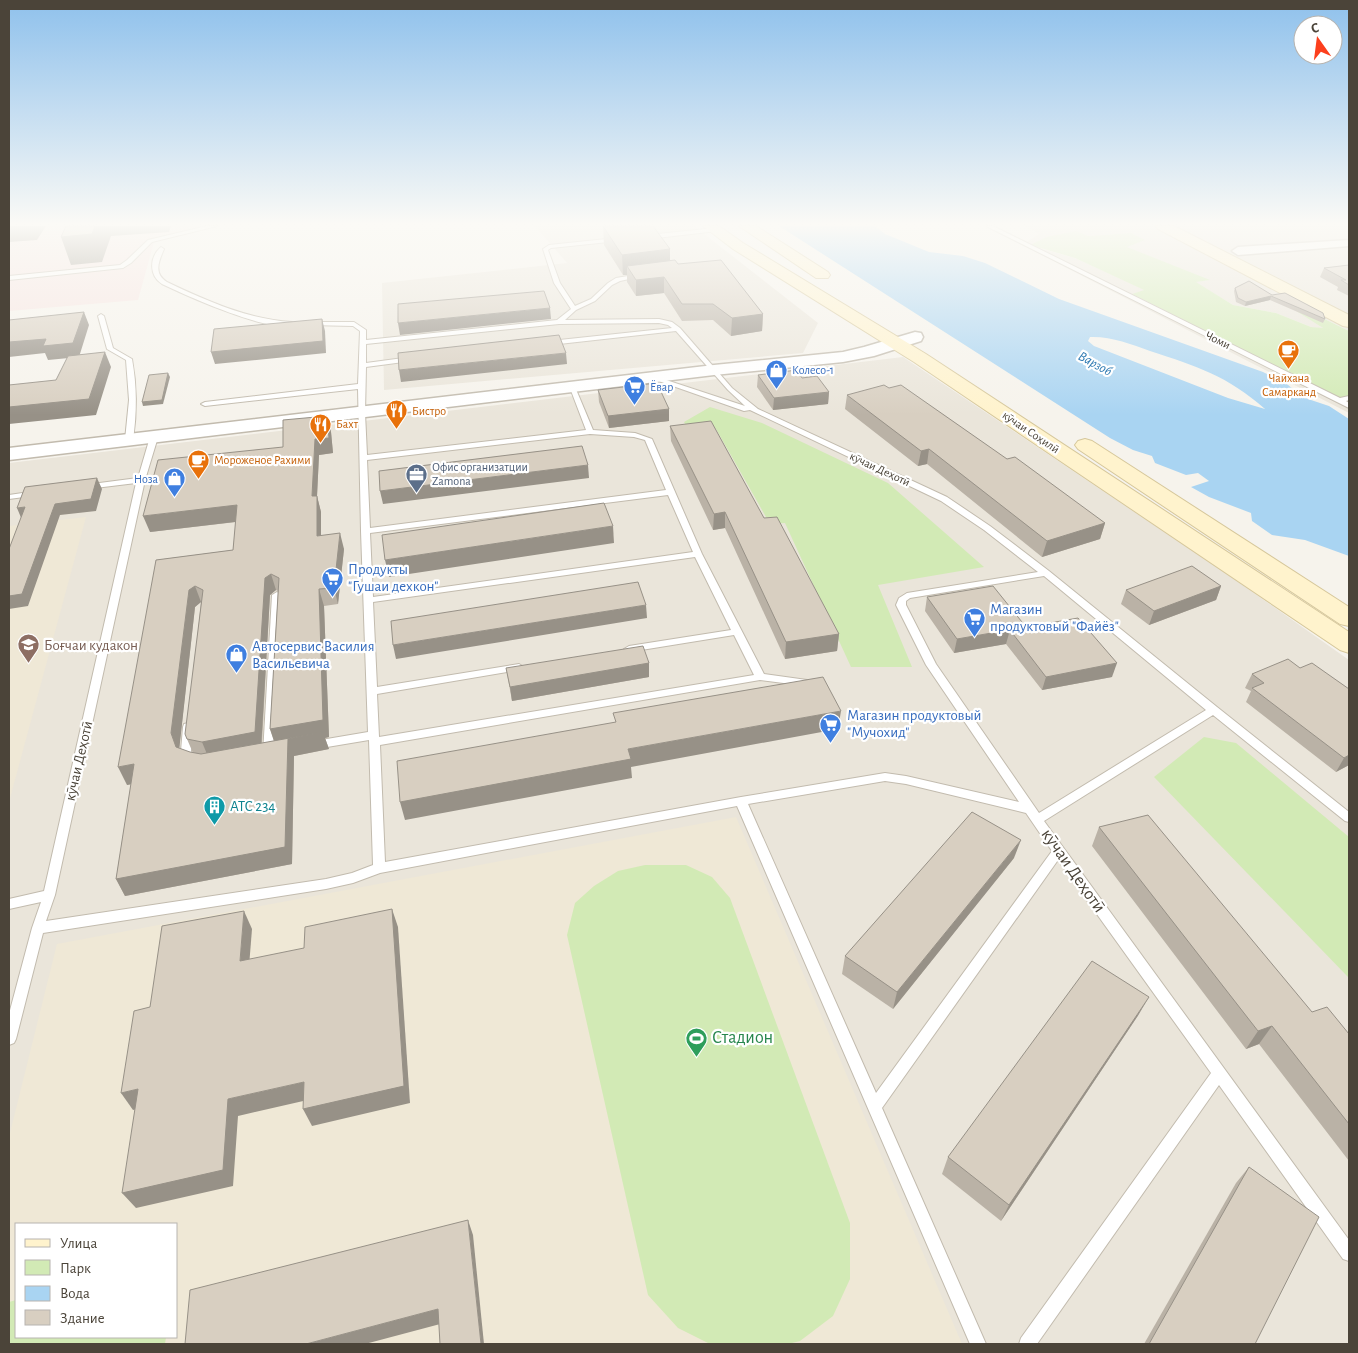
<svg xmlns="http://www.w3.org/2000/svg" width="1358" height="1353" viewBox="0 0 1358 1353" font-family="'Alegreya Sans',sans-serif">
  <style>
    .residential { fill: #eae5da; fill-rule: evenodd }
    .education { fill: #efe8d6; fill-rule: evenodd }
    .medical { fill: #f6e3e0 }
    .green { fill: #d2eab5 }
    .water { fill: #a9d4f2; fill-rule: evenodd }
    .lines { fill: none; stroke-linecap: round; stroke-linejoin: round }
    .service-casing { stroke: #c2bbae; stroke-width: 2 }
    .minor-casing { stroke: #c2bbae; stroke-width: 3 }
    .tertiary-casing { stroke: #c2bbae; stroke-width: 3 }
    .secondary-casing { stroke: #d6c79b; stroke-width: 2 }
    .service { fill: #fff; fill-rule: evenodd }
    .minor { fill: #fff; fill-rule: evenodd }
    .tertiary { fill: #fff; fill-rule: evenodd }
    .secondary { fill: #fff3cd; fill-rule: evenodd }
    .wall { fill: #bab2a6; fill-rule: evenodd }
    .shaded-wall { fill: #979187 }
    .building { fill: #d8cfc1; stroke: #979187 }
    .labels { text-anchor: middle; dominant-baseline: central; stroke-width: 4.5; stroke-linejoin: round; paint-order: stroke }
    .far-street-label { font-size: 12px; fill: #4b4439; stroke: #fff }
    .far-shop-label { font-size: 12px; fill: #366cbe; stroke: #fff; text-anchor: start }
    .far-food-label { font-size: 12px; fill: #c56008; stroke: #fff; text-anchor: start }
    .far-service-label { font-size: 12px; fill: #4e5e75; stroke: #fff; text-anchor: start }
    .far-water-label { font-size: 14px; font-style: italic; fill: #2e7ab2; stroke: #fff }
    .shop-label { font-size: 15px; fill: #366cbe; stroke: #fff; text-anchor: start }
    .education-label { font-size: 15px; fill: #785e54; stroke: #fff; text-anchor: start }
    .street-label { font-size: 15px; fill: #4b4439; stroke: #fff }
    .culture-label { font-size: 15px; fill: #0d838f; stroke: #fff; text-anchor: start }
    .near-street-label { font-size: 18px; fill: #4b4439; stroke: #fff }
    .near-leisure-label { font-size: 18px; fill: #27864d; stroke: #fff; text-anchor: start }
  </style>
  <rect width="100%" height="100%" fill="#f6f3ec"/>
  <!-- residential -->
  <g class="residential">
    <polygon points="535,226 694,226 818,323 803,353 384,390 382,283 567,263"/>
    <polygon points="1026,226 1349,226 1349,331 1298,306 1324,329 1311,327 1276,313 1233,305 1195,282 1208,280 1126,247 1131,233 1088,236 1076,232 1031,246 1075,258 1145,290 1133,294 1349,404 1349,413 1022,245 1039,234"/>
    <path d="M903,357L1227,574L1349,660V1344H9V463ZM16,1224H176V1337H16Z"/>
  </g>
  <!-- education -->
  <g class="education">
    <polygon points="86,517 9,802 9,526"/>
    <path d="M736,817L962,1344H9V1137L57,944ZM16,1224H176V1337H16Z"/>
  </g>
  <!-- medical -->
  <polygon class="medical" points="9,226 218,226 154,242 138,300 9,311"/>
  <!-- green -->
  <g class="green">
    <polygon points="1076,231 1088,236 1131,233 1145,240 1127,247 1210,280 1196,282 1233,305 1276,313 1311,327 1323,328 1290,307 1298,306 1349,331 1349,404 1132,294 1144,290 1075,258 1030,245 1047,237"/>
    <polygon points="710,407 762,423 888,483 984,567 878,585 912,667 851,667 785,523 770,524 716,429 690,433 684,422"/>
    <polygon points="1204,737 1236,743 1349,837 1349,978 1154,777"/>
    <polygon points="645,865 686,865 712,877 730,898 850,1223 850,1279 833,1316 800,1341 788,1344 710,1344 678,1328 648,1295 567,935 575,903 594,886 618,871"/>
    <polygon points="16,1300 16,1337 166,1337 165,1344 9,1344 9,1302"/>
  </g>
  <!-- water -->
  <path class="water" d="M779,226H875L885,234L929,252L963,256L985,263L1059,299L1263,372L1287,384L1302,397L1329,406L1349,419L1348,425L1349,426V556L1305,540L1272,535L1252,521L1251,513L1209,497L1191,487L1209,481L1198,473L1186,475L1155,463L1152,456L1133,450L1110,438ZM1090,337C1110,336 1131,344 1150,351C1196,366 1228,376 1265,409L1228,398L1094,346L1088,341Z"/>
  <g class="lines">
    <defs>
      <g id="service">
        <polygon points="207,226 217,226 152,242 131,263 123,268 9,280 9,276 120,265 127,260 148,240"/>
        <polygon points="986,226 993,226 1340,398 1349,396 1349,400 1346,401 1349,403 1349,408"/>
        <polygon points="715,228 717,229 717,231 648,239 645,237 648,235"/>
        <path d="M616,238L619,240L618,241L551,248L548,250L560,283L575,306L591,299L608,283L616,278L640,274L643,276L620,281L612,285L595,301L576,310L565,320L659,319L672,322L680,328L732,388L758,409L947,497L990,526L1049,571L1217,707L1349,812V822L1345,821L1213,715L1044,821L1349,1240V1261L1343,1259L1219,1085L1037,1344H1019L1021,1338L1211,1073L1058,860L882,1108L986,1344H970L737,806L380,873L353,883L326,889L43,933L16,1039L14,1043L9,1045V1014L32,928L41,902L9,909V899L44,891L136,483L87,489L83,487L84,485L138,478L150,437L154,435L158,437L145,480L55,895L46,921L326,879L352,873L373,865L369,740L315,749L311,748L310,745L311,742L315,741L368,732L361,531L358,389L205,406L201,404L205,402L358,384L360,331L353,326L309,325V323L311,322H354L366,330V340L557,320L571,309L554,283L543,249L549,245ZM659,323L668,325L672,328L550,341L547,343L550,345L676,331L728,390L745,406L657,377H653V379L744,411L750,410L941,501L984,530L1038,572L907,593L899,598L896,605L926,665L1019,802L906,776L885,773L741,797L385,862L380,745L760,680L807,686L812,683L807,680L764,674L702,554L652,439L635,433L593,430L575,387L570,388L586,430L367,455L365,413L366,367L411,361L414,359L411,357L366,363V344L559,324ZM590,434L634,437L645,440L666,490L370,528L367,460ZM668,495L693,552L373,597L370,533ZM695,557L731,630L629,646L624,649L629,652L734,635L754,675L379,737L377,694L519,670L524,667L519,664L377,687L373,602ZM1044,576L1206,710L1039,813L936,664L906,605V601L910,598ZM885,781L906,784L1026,813L1052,851L876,1093L748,804Z"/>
        <path d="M161,247L164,249C159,261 153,273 167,282C207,301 247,319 292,322L295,324C275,336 185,295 162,284C149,276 149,257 161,247Z"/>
        <path d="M101,314L104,316L113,348L132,359C137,386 137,413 133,440L129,442L125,440L129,400L126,360L107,349L98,316Z"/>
        <polygon points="36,491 39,491 39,495 9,499 9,495"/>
        <polygon points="277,592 282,595 273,754 272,757 264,757 263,754 272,595"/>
        <polygon points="188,723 192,724 193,727 191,751 195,761 194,764 190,765 184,763 181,751 183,727 184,724"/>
      </g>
      <polygon id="minor" points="1349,240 1349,246 1238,255 1232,251 1238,247"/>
      <polygon id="tertiary" points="915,332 921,333 923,337 921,341 874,356 843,362 714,375 9,460 9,448 714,365 843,352 864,347"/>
      <g id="secondary">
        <polygon points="703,226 719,226 743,243 926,354 1349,632 1349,653 1340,650 914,362 733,249"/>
        <polygon points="739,226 756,226 828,272 830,275 828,278 816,278"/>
        <polygon points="1156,226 1174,226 1349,315 1349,327 1343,326 1158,229"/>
        <polygon points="1085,439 1092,441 1349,607 1349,626 1340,624 1078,449 1075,445 1078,441"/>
      </g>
    </defs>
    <!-- service casing -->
    <use href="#service" class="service-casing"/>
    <!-- minor casing -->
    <use href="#minor" class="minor-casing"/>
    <!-- tertiary casing -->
    <use href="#tertiary" class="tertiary-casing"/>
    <!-- secondary casing -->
    <use href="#secondary" class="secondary-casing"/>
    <!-- service -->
    <use href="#service" class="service"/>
    <!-- minor -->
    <use href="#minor" class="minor"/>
    <!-- tertiary -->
    <use href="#tertiary" class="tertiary"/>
    <!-- secondary -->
    <use href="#secondary" class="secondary"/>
  </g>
  <!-- wall -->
  <g class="wall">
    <polygon points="603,226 678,264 763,314 762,331 731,336 713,320 682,321 664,293 636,296 627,282 627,275 623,275 604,245"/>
    <polygon points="1349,265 1349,296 1337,290 1338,287 1320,277 1324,268"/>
    <polygon points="1235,288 1272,295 1325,319 1323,323 1270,300 1245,306 1236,302 1234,291"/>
    <polygon points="758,375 802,378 829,392 828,404 773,410 757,387"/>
    <polygon points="598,390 669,409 669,421 609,428 599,402"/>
    <polygon points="847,395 1007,459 1105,523 1100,539 1042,557 927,464 918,466 845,409"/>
    <path d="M327,416L331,432L333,453L319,455L317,496L321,512V535L344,549L338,604L324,606L329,737L325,738L329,749L294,756L292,864L125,896L116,879L131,784L127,785L156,560L233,550L236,522L150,532L283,447ZM276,590L278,591L270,729L274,741L262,743L270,595ZM201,602L187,739L193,753L179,749L195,607Z"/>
    <polygon points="670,426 764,518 839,634 837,651 785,659 725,528 713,530 671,441"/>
    <polygon points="1221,586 1216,600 1149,625 1121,604 1126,590"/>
    <polygon points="927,597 1026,627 1112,677 1042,690 1006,644 954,653 925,611"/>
    <polygon points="649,663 649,677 512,701 506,668"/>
    <polygon points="1300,668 1349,765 1336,772 1246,702 1251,691 1245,688 1252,674"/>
    <polygon points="1099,827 1312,1012 1349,1034 1349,1161 1259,1044 1246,1049 1092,846"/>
    <polygon points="1014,858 893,1009 842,974 845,956"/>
    <polygon points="1139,1014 1001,1221 942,1174 948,1157"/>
    <polygon points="1249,1167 1255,1344 1144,1344 1236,1183"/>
  </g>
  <!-- shaded-wall -->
  <g class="shaded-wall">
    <polygon points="9,226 46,226 37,240 9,242"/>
    <polygon points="95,226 171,226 169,232 111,236 102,262 71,265 61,237"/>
    <polygon points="670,249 670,269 627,266 627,275 623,275 622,255"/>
    <polygon points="664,277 664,293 636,296 636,280"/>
    <polygon points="1271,296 1270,300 1245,306 1246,302"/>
    <polygon points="550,308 551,319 400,335 398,323"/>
    <polygon points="84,312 89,325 79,357 48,360 45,353 9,357 9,342"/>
    <polygon points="763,314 762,331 731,336 732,318"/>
    <polygon points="322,319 325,331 326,353 215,364 211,352"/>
    <polygon points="105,352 111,367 96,415 9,424 9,407"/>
    <polygon points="566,353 567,364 401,382 399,370"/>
    <polygon points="168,373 170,377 163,404 143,406 142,402"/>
    <polygon points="829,392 828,404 773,410 774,398"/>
    <polygon points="669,409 669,421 609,428 608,416"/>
    <polygon points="327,416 331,432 333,453 319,455 317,496 321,512 321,552 317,536 312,496 315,439"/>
    <polygon points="929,449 927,464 918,466 921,451"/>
    <polygon points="588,465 589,478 383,504 380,491"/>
    <polygon points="97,478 102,489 96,511 60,515 28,606 9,609 9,596 55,504"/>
    <polygon points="237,505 243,521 150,532 143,516"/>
    <polygon points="25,507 22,520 17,508"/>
    <polygon points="725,512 725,528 713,530 714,514"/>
    <polygon points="1105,523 1100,539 1042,557 1047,541"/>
    <polygon points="613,526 614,543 389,577 385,560"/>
    <polygon points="340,533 344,549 338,604 334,588"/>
    <polygon points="271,574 276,590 270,595 261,749 209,759 202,742 265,578"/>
    <polygon points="195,586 201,602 195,607 179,751 176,747 171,733 189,590"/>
    <polygon points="1221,586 1216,600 1149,625 1154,611"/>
    <polygon points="319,589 324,606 329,737 325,738 329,749 294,756 292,864 125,896 116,879 276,747 270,729"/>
    <polygon points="646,605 647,618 396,659 393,645"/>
    <polygon points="1026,627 1010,630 1006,644 954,653 957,639"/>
    <polygon points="839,634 837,651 785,659 786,642"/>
    <polygon points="649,663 649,677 512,701 510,687"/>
    <polygon points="1117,663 1112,677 1042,690 1046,677"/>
    <polygon points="841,711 838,729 631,767 632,778 405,820 400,802 628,749"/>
    <polygon points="1349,755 1349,765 1336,772 1344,758"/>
    <polygon points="134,764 143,782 127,785 118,767"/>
    <polygon points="1021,840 1014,858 893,1009 897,992"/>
    <polygon points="392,909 398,927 410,1103 312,1126 303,1109"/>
    <polygon points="244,911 252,929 248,979 240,961"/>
    <polygon points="1149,997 1139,1014 1001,1221 1009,1205"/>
    <polygon points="1272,1026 1259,1044 1246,1049 1258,1031"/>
    <polygon points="304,1082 312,1099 238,1116 233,1186 136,1208 122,1193 228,1099"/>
    <polygon points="138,1089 150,1106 133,1110 121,1093"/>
    <polygon points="468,1220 473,1235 484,1344 481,1344"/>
    <polygon points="438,1309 444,1323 365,1344 306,1344"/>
  </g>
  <!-- building -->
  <g class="building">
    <polygon points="66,226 95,226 92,234 61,237"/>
    <polygon points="603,226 653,226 670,249 622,255"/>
    <polygon points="675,260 678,264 721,260 763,314 732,318 713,304 682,304 664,277 636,280 627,266"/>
    <polygon points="1349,265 1349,285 1341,280 1346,280 1324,268"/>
    <polygon points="1249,281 1272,295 1285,293 1323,313 1325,319 1271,296 1246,302 1238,298 1235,288"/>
    <polygon points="544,291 550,308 398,323 398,304"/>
    <polygon points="84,312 73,343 43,346 46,339 9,342 9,320"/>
    <polygon points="322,319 323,341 211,352 214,329"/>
    <polygon points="559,335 566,353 399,370 398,353"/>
    <polygon points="105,352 89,399 9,407 9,385 56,380 68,356"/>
    <polygon points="797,370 802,378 817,376 829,392 774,398 758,375"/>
    <polygon points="168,373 162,400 142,402 149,375"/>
    <polygon points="657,383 669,409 608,416 598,390"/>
    <polygon points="884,385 889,388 901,385 1007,459 1015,457 1105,523 1047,541 929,449 921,451 847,395"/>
    <polygon points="327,416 329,438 315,439 312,496 317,496 317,536 340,533 334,588 319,589 323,720 270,729 279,578 271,574 265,578 255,732 202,742 187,739 185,734 203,590 195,586 189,590 171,733 176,747 190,752 201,754 323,732 288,739 285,847 116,879 134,764 118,767 156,560 233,550 237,505 143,516 158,460 283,447 283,420"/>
    <polygon points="711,421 764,518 777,517 839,634 786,642 725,512 714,514 670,426"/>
    <polygon points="582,446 588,465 380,491 379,471"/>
    <polygon points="97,478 91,499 55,504 22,594 9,596 9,549 25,507 17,508 25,487"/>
    <polygon points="604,503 613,526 385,560 382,535"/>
    <polygon points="1192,566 1221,586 1154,611 1126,590"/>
    <polygon points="638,582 646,605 393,645 391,621"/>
    <polygon points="993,586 1026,627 957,639 927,597"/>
    <polygon points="1078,618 1117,663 1046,677 1010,630"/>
    <polygon points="643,646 649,663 510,687 506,668"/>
    <polygon points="1288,659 1300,668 1312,663 1349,689 1349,755 1344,758 1252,688 1264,683 1252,674"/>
    <polygon points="823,677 841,711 628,749 631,759 400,802 397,761 616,722 613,713"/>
    <polygon points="972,812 1021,840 897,992 845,956"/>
    <polygon points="1148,815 1312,1012 1327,1007 1349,1034 1349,1124 1272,1026 1258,1031 1099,827"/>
    <polygon points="392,909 404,1086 303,1109 304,1082 228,1099 223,1170 122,1193 138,1089 121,1093 134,1011 150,1007 162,926 244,911 240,961 304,948 305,927"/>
    <polygon points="1092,961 1149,997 1009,1205 948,1157"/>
    <polygon points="1249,1167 1319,1217 1255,1344 1149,1344"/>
    <polygon points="468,1220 481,1344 440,1344 438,1309 306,1344 185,1344 190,1290"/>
  </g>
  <!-- sky -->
  <linearGradient id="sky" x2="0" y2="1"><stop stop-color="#8fc1ec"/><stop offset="0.54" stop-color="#fbfaf6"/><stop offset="1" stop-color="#fbfaf6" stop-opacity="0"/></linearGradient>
  <rect width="1358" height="415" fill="url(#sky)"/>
  <!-- icons -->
  <defs>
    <symbol id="cafe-pin" viewBox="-11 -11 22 30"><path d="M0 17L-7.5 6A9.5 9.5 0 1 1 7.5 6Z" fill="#e8710a" stroke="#fff"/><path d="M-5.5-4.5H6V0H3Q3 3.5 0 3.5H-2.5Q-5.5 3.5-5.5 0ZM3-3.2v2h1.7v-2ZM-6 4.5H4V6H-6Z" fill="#fff"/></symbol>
    <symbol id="shop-pin" viewBox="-11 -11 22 30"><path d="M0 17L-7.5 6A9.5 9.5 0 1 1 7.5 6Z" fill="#3f7fe0" stroke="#fff"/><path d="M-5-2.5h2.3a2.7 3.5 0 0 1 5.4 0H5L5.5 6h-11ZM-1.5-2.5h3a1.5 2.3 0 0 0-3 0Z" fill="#fff"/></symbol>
    <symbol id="supermarket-pin" viewBox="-11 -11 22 30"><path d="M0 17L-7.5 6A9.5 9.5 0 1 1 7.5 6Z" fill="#3f7fe0" stroke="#fff"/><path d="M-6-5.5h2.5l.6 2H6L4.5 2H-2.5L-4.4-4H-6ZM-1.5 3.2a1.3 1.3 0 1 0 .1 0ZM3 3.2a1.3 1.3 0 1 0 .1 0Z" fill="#fff"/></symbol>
    <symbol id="restaurant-pin" viewBox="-11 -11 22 30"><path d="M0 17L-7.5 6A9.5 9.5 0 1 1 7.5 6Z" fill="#e8710a" stroke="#fff"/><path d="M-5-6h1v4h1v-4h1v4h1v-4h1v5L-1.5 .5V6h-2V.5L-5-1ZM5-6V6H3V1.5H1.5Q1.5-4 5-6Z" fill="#fff"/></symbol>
    <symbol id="office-pin" viewBox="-11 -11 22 30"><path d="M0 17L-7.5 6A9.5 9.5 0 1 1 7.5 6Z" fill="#5c6f8a" stroke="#fff"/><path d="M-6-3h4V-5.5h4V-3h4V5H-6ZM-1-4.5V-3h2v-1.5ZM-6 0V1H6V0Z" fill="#fff"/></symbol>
    <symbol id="school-pin" viewBox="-11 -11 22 30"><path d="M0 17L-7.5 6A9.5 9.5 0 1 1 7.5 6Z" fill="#8d6e63" stroke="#fff"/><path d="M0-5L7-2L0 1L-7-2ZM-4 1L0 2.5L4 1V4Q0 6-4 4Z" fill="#fff"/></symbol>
    <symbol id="building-pin" viewBox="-11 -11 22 30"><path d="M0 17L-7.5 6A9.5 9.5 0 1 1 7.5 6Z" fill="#0f9aa8" stroke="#fff"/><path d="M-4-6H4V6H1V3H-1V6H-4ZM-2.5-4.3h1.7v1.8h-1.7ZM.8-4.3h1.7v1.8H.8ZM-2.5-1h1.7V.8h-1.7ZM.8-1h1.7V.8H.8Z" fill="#fff"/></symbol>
    <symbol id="stadium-pin" viewBox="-11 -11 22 30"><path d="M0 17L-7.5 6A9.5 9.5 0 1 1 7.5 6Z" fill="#2e9e5b" stroke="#fff"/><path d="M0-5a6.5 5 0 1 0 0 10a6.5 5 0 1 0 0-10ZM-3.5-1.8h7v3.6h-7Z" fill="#fff"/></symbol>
  </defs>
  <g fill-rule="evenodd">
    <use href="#cafe-pin" x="1276" y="338" width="25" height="34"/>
    <use href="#shop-pin" x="764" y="358" width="25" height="34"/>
    <use href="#supermarket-pin" x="622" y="374" width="25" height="34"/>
    <use href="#restaurant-pin" x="384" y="398" width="25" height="34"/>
    <use href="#restaurant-pin" x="308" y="412" width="25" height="34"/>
    <use href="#cafe-pin" x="186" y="448" width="25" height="34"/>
    <use href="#office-pin" x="404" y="462" width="25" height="34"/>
    <use href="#shop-pin" x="162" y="466" width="25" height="34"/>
    <use href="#supermarket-pin" x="320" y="566" width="25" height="34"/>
    <use href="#supermarket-pin" x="962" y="606" width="25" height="34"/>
    <use href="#school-pin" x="16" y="632" width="25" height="34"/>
    <use href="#shop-pin" x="224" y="642" width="25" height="34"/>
    <use href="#supermarket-pin" x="818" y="712" width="25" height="34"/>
    <use href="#building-pin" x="202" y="794" width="25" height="34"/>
    <use href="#stadium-pin" x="684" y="1026" width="25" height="34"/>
  </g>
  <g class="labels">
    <!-- far-street labels -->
    <g class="far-street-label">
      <text transform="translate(1218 340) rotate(27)">Чоми</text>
      <text transform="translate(1031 432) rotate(34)">кӯчаи Соҳилӣ</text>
      <text transform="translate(880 469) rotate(25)">кӯчаи Деҳотӣ</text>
    </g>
    <!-- far-shop labels -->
    <g class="far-shop-label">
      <text x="792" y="370">Колесо-1</text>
      <text x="650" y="387">Ёвар</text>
      <text x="158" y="479" text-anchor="end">Ноза</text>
    </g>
    <!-- far-food labels -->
    <g class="far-food-label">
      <text x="1289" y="378" text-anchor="middle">Чайхана<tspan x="1289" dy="14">Самарканд</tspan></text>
      <text x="412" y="411">Бистро</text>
      <text x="336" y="424">Бахт</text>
      <text x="214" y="460">Мороженое Рахими</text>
    </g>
    <!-- far-service labels -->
    <g class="far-service-label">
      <text x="432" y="467">Офис организатции<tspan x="432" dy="14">Zamona</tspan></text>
    </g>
    <!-- far-water labels -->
    <g class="far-water-label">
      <text transform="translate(1095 364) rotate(29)">Варзоб</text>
    </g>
    <!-- shop labels -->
    <g class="shop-label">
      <text x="348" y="569">Продукты<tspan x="348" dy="17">"Гушаи дехкон"</tspan></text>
      <text x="990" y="609">Магазин<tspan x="990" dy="17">продуктовый "Файёз"</tspan></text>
      <text x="252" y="646">Автосервис Василия<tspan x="252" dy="17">Васильевича</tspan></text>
      <text x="847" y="715">Магазин продуктовый<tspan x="847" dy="17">"Мучохид"</tspan></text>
    </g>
    <!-- education labels -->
    <g class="education-label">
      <text x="44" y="645">Боғчаи кудакон</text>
    </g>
    <!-- street labels -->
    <g class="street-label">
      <text transform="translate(79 761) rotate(-77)">кӯчаи Деҳотӣ</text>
    </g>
    <!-- culture labels -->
    <g class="culture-label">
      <text x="230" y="806">АТС 234</text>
    </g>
    <!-- near-street labels -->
    <g class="near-street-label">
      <text transform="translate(1073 871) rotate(55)">кӯчаи Деҳотӣ</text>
    </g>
    <!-- near-leisure labels -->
    <g class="near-leisure-label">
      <text x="712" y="1038">Стадион</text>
    </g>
  </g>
  <!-- border -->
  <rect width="1358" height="1353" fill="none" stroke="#4b4439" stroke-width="20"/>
  <!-- legend -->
  <rect x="15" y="1223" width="162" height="115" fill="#ffffff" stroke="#b7b4b0"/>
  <rect x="25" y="1239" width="25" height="8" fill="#fff3cd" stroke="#b7b4b0"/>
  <text x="60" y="1248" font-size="15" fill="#4b4439">Улица</text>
  <rect x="25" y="1260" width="25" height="15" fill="#d2eab5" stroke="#b7b4b0"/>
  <text x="60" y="1273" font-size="15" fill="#4b4439">Парк</text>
  <rect x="25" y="1286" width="25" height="15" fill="#a9d4f2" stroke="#b7b4b0"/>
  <text x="60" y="1298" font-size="15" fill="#4b4439">Вода</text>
  <rect x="25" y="1310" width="25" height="15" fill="#d8cfc1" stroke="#b7b4b0"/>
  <text x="60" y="1323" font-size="15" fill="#4b4439">Здание</text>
  <!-- north arrow -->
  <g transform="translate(1318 40) rotate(346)"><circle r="24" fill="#ffffff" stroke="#b7b4b0"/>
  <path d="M0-4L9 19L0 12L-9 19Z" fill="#fc3f1d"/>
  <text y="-8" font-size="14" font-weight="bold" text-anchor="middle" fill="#4b4439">С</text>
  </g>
</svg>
